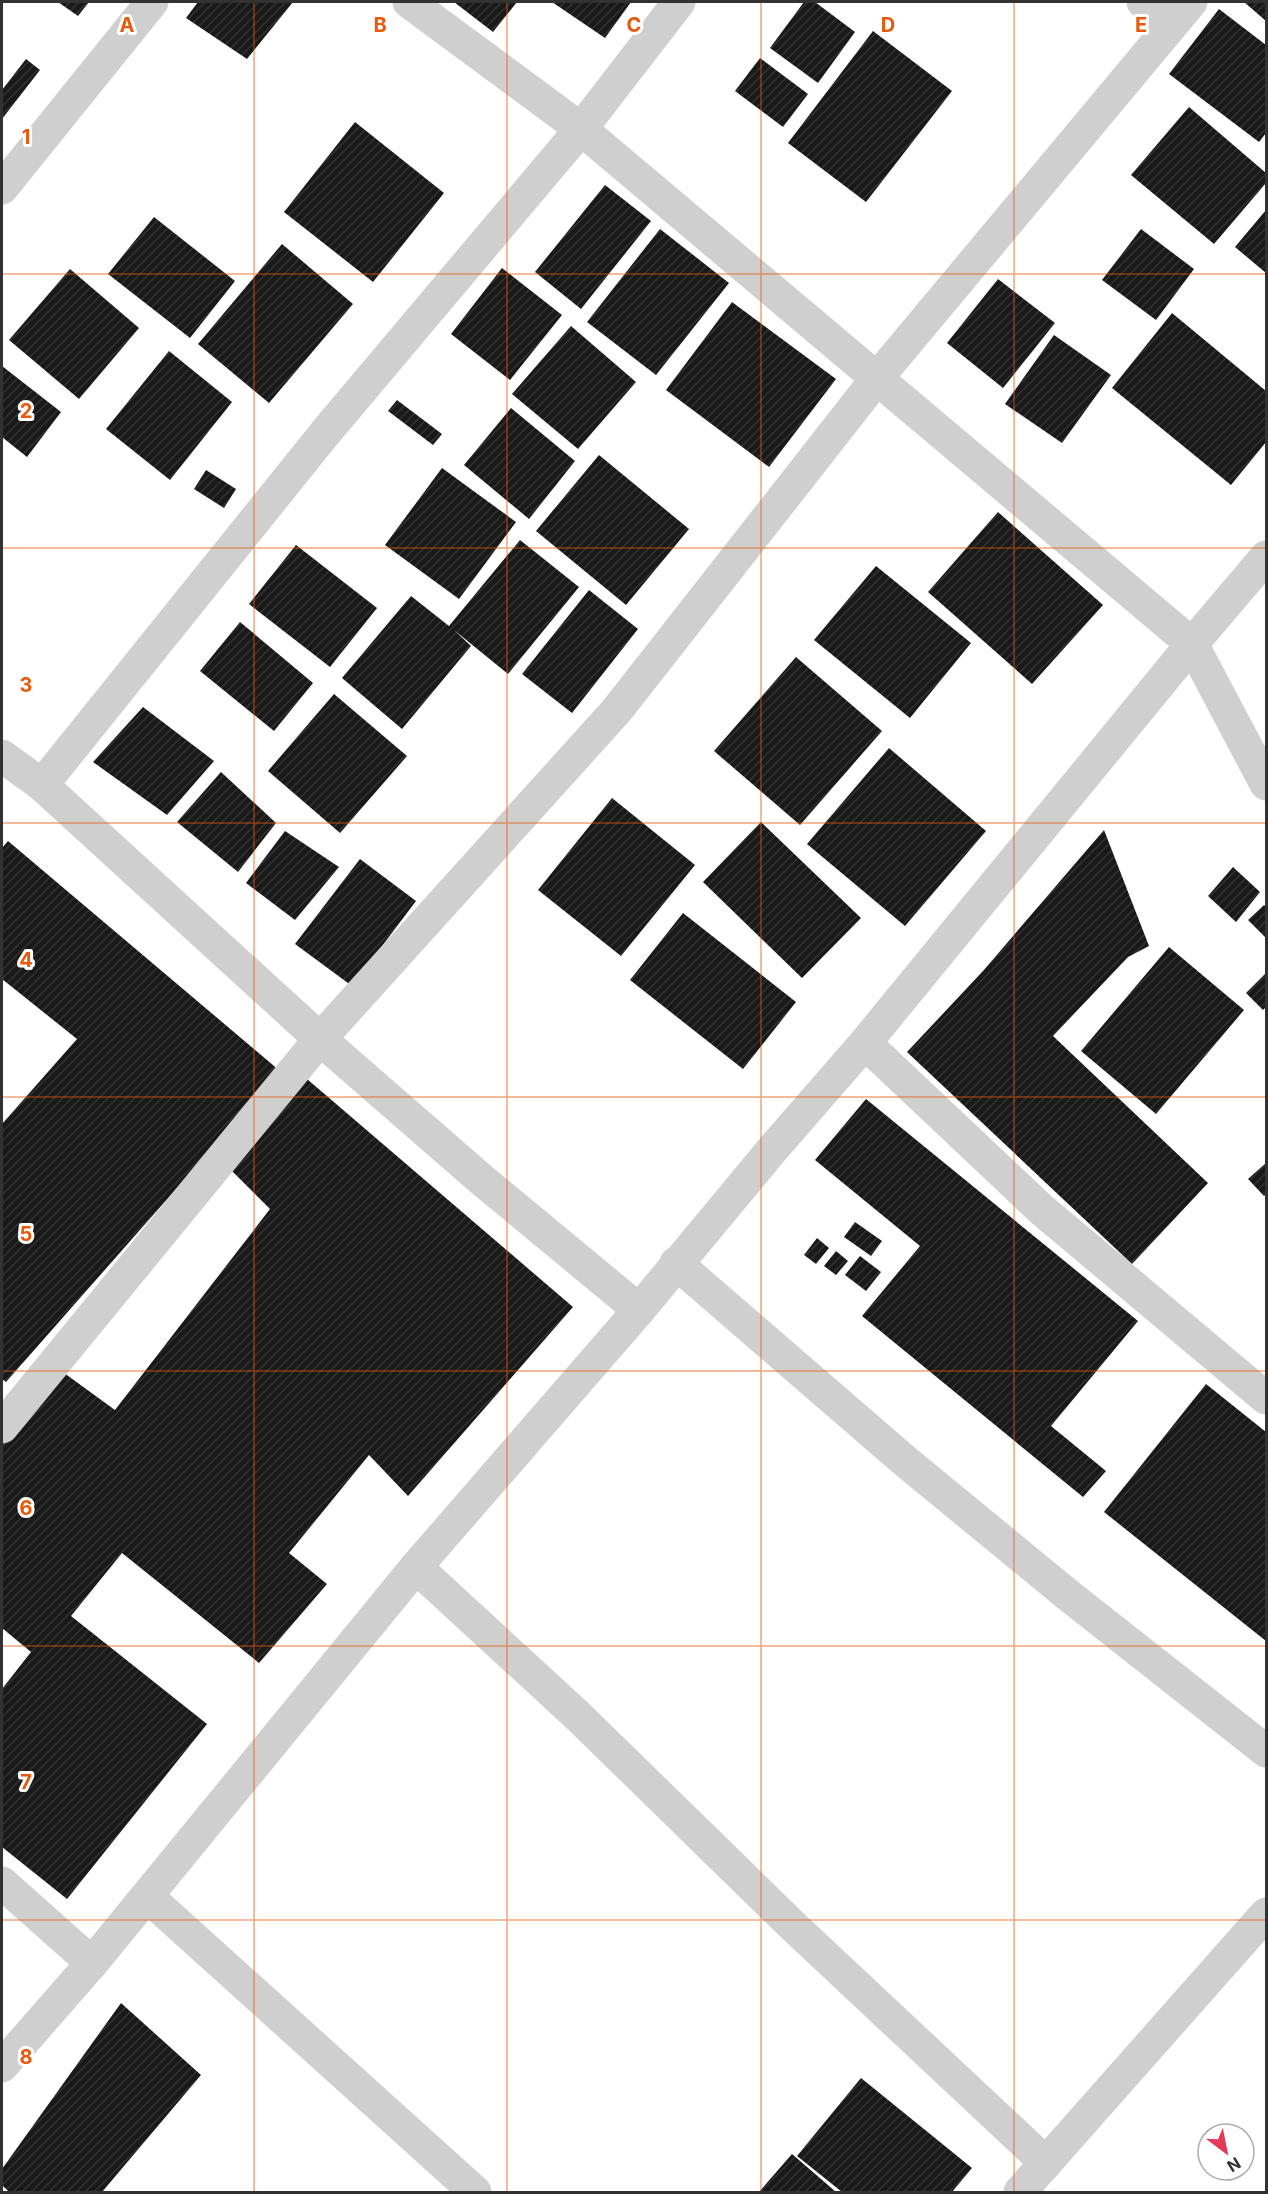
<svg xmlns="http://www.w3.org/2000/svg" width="1268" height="2194" viewBox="0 0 1268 2194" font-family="Inter,sans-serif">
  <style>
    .building { fill: url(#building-hatch) }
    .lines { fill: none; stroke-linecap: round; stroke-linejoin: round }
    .minor { stroke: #cfcfcf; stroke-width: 33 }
    .grid { fill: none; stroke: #e8590c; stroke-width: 1.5; stroke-opacity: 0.55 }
    .grid-label { font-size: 20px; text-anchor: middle; font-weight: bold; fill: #e8590c; stroke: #fff; stroke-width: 6; stroke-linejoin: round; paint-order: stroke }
  </style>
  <defs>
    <pattern id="building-hatch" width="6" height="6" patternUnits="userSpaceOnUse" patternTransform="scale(1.5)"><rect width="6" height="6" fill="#191919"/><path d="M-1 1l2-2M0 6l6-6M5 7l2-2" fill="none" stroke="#323232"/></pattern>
  </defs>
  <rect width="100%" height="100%" fill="#fff"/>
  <!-- building -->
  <g class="building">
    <polygon points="58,2 89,2 78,16"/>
    <polygon points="198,2 293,2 247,59 186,18"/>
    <polygon points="454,2 517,2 493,32"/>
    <polygon points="552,2 631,2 605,38"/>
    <polygon points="804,2 815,2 855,32 818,83 770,48"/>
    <polygon points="1244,2 1266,2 1266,21"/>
    <polygon points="1219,9 1266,45 1266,133 1259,142 1169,74"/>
    <polygon points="873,31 952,91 866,202 788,143"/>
    <polygon points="760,58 808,94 783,127 735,91"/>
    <polygon points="26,59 40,70 2,119 2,90"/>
    <polygon points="1189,107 1266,173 1266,183 1214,244 1131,175"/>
    <polygon points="355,122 444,193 373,282 284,212"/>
    <polygon points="605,185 651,221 581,309 535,272"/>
    <polygon points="1266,210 1266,273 1235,247"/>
    <polygon points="154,217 235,281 190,338 108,274"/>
    <polygon points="660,229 729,283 656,375 587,322"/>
    <polygon points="1141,229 1194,269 1156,320 1102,280"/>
    <polygon points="282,244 353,304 269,403 198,344"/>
    <polygon points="502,268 562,315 510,380 451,334"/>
    <polygon points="70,269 139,328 79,399 9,340"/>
    <polygon points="998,279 1055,323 1003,388 947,343"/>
    <polygon points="732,302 836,379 769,467 666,390"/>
    <polygon points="1172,313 1266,391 1266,442 1231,485 1112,388"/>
    <polygon points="571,326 636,382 578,449 512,394"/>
    <polygon points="1054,335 1111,375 1062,443 1005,404"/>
    <polygon points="169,351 232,402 170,480 106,429"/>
    <polygon points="2,366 61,412 27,457 2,437"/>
    <polygon points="397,400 442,434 433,445 388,411"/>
    <polygon points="511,408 575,461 529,519 464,465"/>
    <polygon points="599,455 689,529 626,605 536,531"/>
    <polygon points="442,468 516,522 459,599 385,545"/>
    <polygon points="206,470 236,489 224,508 194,489"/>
    <polygon points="998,512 1103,605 1032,684 928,592"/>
    <polygon points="520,540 579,587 508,674 454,630 471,646 402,729 342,678 411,596 449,626"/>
    <polygon points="296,545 377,608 330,667 249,604"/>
    <polygon points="876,566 971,643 910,718 814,640"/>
    <polygon points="589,590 638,629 572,713 522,674"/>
    <polygon points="240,622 313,683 274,731 200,671"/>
    <polygon points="796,657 882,731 800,825 714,751"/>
    <polygon points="334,694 407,756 340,833 268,771"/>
    <polygon points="143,707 214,761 167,815 93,762"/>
    <polygon points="889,748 986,831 905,926 807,844"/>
    <polygon points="221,772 276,823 238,872 177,822"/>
    <polygon points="612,798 695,865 621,956 538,890"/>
    <polygon points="761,822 861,918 802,978 703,882"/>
    <polygon points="1104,830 1149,946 1128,957 1053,1036 1208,1183 1132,1264 907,1052 983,971"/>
    <polygon points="285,831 339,867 295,920 246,883"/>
    <polygon points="8,841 280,1071 6,1382 2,1379 2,1124 77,1039 2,979 2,848"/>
    <polygon points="360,859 416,901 352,986 295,944"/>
    <polygon points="1233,867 1260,892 1236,922 1208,896"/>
    <polygon points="1264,905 1266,907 1266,935 1265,937 1248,920"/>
    <polygon points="683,913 796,1002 743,1069 630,980"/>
    <polygon points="1169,947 1244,1010 1156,1114 1081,1051"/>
    <polygon points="1266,973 1266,1007 1263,1010 1246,993"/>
    <polygon points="307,1079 573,1307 408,1496 369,1455 289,1553 327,1584 259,1663 122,1553 71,1616 207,1724 67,1899 2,1847 2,1689 31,1652 2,1628 2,1443 60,1370 115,1410 270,1209 230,1169"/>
    <polygon points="866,1099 1138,1321 1051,1426 1106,1471 1083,1497 862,1316 920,1246 815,1160"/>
    <polygon points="1266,1163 1266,1194 1264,1196 1248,1179"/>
    <polygon points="855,1222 882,1241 871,1256 844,1237"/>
    <polygon points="817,1238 829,1248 816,1264 804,1255"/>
    <polygon points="836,1251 848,1261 836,1275 824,1266"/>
    <polygon points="860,1256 881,1272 866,1291 845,1275"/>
    <polygon points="1206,1384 1266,1432 1266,1641 1104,1512"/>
    <polygon points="121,2003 201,2075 102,2192 9,2192 2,2185 2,2169"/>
    <polygon points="861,2078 972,2168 952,2192 842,2192 797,2156"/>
    <polygon points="792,2154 836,2192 759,2192"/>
  </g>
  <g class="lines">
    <!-- minor -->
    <g class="minor">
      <polyline points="409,2 581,129 1192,644 1266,784"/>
      <polyline points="1143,2 1171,25"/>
      <polyline points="2,188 152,2"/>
      <polyline points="2,756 42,785 320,1039 617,710 878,377 1191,2"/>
      <polyline points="42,785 325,433 581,129 679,2"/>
      <polyline points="865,1043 1042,1210 1266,1398"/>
      <polyline points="676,1263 905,1461 1068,1595 1266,1751"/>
      <polyline points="2,1427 320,1039 482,1180 639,1310"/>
      <polyline points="416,1567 579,1717 792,1925 1046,2163"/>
      <polyline points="2,1883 92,1963"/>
      <polyline points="147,1896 475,2192"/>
      <polyline points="2,2066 92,1963 416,1567 639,1310 771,1151 865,1043 1192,644 1266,557"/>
      <polyline points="1020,2192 1266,1914"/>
    </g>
  </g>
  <!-- grid -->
  <path class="grid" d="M254,2V2192M507,2V2192M761,2V2192M1014,2V2192M2,274H1266M2,548H1266M2,823H1266M2,1097H1266M2,1371H1266M2,1646H1266M2,1920H1266"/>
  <g class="grid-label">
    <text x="127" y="32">A</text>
    <text x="380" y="32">B</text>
    <text x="634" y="32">C</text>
    <text x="888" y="32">D</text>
    <text x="1141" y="32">E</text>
    <text x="26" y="144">1</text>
    <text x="26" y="418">2</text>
    <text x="26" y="692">3</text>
    <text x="26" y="967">4</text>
    <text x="26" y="1241">5</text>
    <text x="26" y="1515">6</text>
    <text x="26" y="1789">7</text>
    <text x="26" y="2064">8</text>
  </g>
  <!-- border -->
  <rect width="1268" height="2194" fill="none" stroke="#323232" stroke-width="6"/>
  <!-- north arrow -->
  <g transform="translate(1226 2152) rotate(148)"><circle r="28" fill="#ffffff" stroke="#adadad" stroke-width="1.5"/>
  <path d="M0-4.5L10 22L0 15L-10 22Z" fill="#e43a55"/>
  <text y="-9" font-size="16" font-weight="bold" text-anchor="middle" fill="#323232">N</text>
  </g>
</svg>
